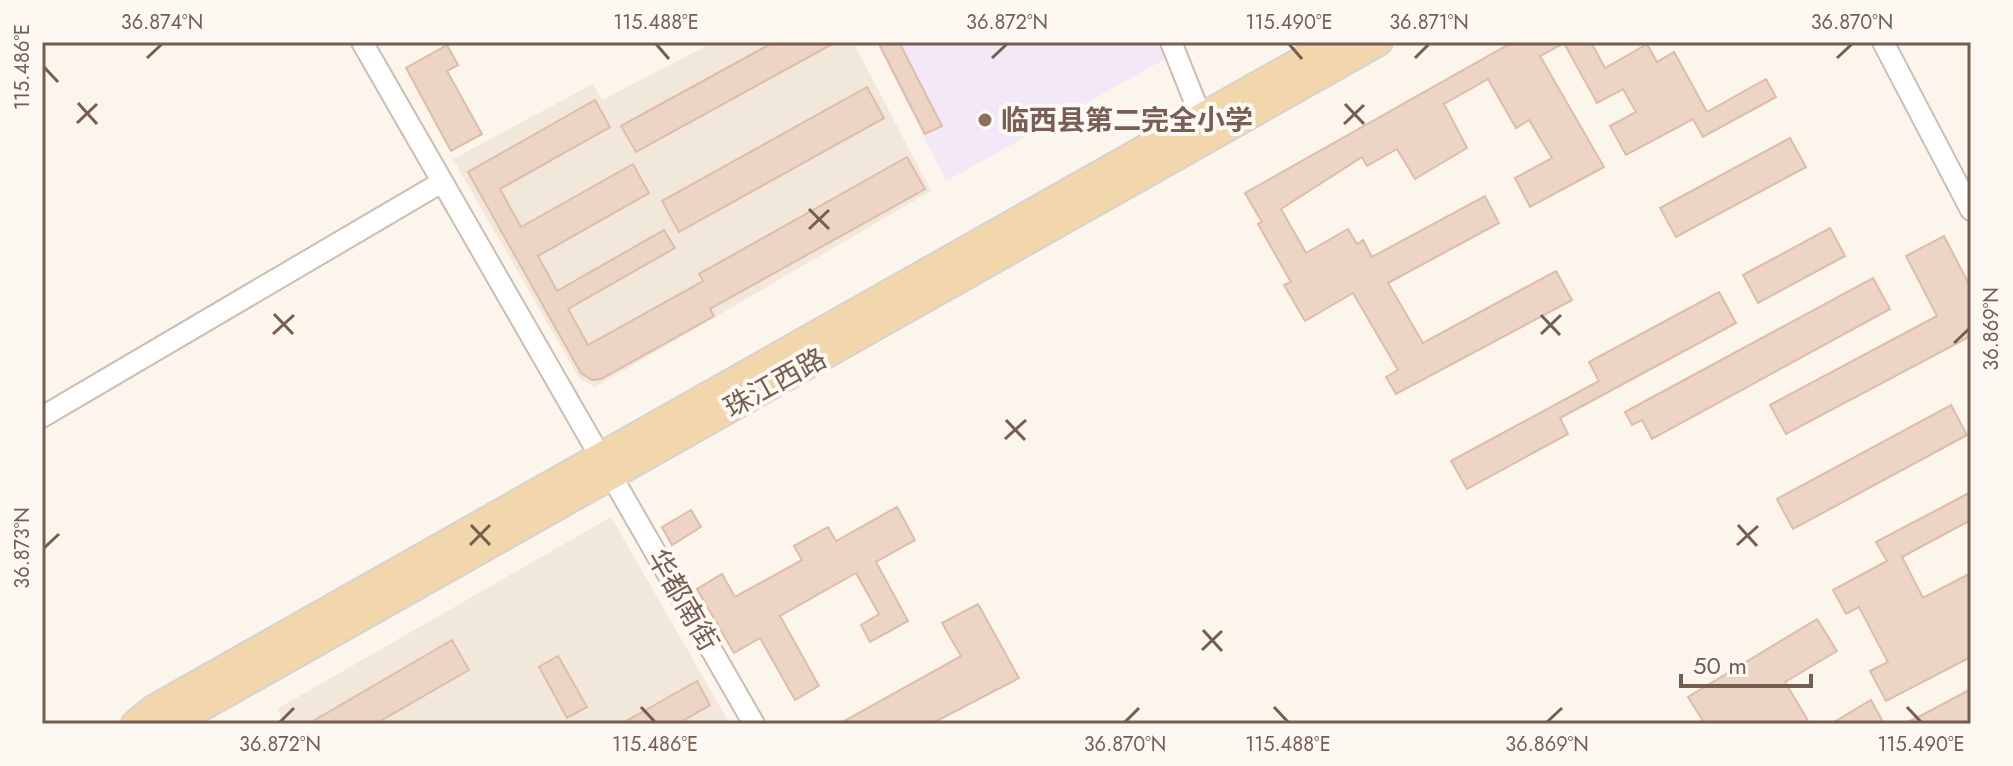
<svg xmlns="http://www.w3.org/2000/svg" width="2013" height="766" viewBox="0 0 2013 766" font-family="Jost,'Noto Sans SC',sans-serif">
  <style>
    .residential { fill: #f2e7db }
    .education { fill: #f2e8f7 }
    .building { fill: #edd5c6; stroke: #debca8; stroke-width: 2 }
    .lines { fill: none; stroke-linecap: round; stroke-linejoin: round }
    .minor-casing { stroke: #ccbdb2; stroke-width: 24 }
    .major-casing { stroke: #d8d2ce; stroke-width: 30 }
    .minor { stroke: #fff; stroke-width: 20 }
    .major { stroke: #f2d7ac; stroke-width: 26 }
    .ticks { fill: none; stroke: #745d51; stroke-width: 3 }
    .education-dot { fill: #8d6e63; stroke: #fdf9f2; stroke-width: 3 }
    .labels { text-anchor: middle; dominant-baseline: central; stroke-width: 8; stroke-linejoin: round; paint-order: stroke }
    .education-label { font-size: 28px; font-weight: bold; fill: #785e54; stroke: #fdf9f2; text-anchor: start }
    .street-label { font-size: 28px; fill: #745d51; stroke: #fdf9f2 }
    .neatline { fill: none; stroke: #745d51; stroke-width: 3 }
    .ticks-label { font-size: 20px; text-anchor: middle; fill: #745d51 }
  </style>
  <rect width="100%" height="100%" fill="#fbf5ec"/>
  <!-- residential -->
  <g class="residential">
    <polygon points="714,42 853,42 931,191 595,387 579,378 453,159 593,84 602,100"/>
    <polygon points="611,517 730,724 285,724 277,709"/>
  </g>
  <!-- education -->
  <polygon class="education" points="876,42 1158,42 1165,59 946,181"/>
  <!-- building -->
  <g class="building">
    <polygon points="774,42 836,42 636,152 621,126"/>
    <polygon points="878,42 899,42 942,126 925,134"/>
    <polygon points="1513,42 1591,42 1605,68 1647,44 1657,62 1674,52 1707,112 1766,79 1776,97 1703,137 1693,119 1626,155 1610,126 1636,112 1623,89 1597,103 1564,43 1540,56 1604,167 1530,207 1515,178 1552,158 1529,120 1516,128 1488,79 1444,104 1467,148 1415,179 1397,149 1367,166 1362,157 1281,209 1306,253 1348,229 1357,244 1363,240 1372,257 1485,196 1499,223 1388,283 1423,343 1556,271 1572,300 1396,394 1386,377 1398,370 1353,293 1305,321 1284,285 1291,282 1258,224 1262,222 1245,193"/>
    <polygon points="447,45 458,65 447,71 482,134 451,151 406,68"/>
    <polygon points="867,87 884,118 679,232 662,201"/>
    <polygon points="595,100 610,127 500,189 521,227 633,164 649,193 538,256 557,291 664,230 675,248 568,309 588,345 703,281 699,274 907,157 925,189 710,309 714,316 601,379 592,380 581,373 468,172"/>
    <polygon points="1790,138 1806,167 1676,237 1660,208"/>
    <polygon points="1830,228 1845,256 1758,303 1743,275"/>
    <polygon points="1944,236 1971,288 1971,336 1786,434 1770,405 1937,316 1906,256"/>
    <polygon points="1873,278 1890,309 1652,439 1642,420 1632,425 1625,412"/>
    <polygon points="1719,292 1736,323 1560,418 1568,434 1467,489 1451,461 1599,381 1589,362"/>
    <polygon points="1951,405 1967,435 1793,529 1777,499"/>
    <polygon points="1971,492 1971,520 1902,557 1923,598 1971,573 1971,657 1886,701 1870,671 1888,662 1859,607 1846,614 1833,590 1887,561 1876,542"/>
    <polygon points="897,507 915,540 876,562 908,621 870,642 861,625 879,614 856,573 780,616 819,686 795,700 760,638 734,653 697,589 722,574 735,597 802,560 794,546 828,527 836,541"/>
    <polygon points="691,510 701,527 672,545 662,527"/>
    <polygon points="978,604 1019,678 931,724 839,724 961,656 942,623"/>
    <polygon points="1817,619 1837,651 1785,682 1810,724 1705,724 1688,697"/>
    <polygon points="452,640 469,670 375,724 308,724"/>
    <polygon points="558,656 587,707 567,718 539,667"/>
    <polygon points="697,681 710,705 677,724 621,724"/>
    <polygon points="1971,689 1971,724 1904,724 1928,712"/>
    <polygon points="1871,700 1884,724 1831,724"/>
  </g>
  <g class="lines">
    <defs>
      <g id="minor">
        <polyline points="362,42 754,724"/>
        <polyline points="1171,42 1201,117"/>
        <polyline points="1883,42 1971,210"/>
        <polyline points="42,417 442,182"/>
      </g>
      <g id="major">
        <polyline points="135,724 153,709 1334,42"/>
        <polyline points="172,724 1379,42"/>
      </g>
    </defs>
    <!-- minor casing -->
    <use href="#minor" class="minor-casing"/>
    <!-- major casing -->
    <use href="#major" class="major-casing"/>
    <!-- minor -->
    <use href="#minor" class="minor"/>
    <!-- major -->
    <use href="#major" class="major"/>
  </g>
  <!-- ticks -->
  <path class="ticks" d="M656,44L669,59M1289,44L1302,59M147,58L162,44M992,58L1007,44M1415,58L1429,44M1837,58L1852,44M44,67L58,82M78,103L97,124M1345,104L1364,124M77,123L97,104M1344,124L1364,105M809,209L829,229M809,229L829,210M274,314L293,334M1541,315L1560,335M273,334L294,315M1541,334L1561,315M1954,343L1969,329M1006,420L1025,440M1005,439L1026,420M471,525L490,545M1738,525L1757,546M470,545L490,525M1737,545L1758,526M44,548L59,534M1203,630L1222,651M1202,650L1222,631M641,707L655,722M1274,707L1288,722M1907,707L1921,722M280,722L294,708M1125,722L1139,708M1547,722L1562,708"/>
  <!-- markers -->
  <circle class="education-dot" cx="985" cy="120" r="8"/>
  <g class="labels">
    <!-- education labels -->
    <g class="education-label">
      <text x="1001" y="120">临西县第二完全小学</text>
    </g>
    <!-- street labels -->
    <g class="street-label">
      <text transform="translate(775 383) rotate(-29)">珠江西路</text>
      <text transform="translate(683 600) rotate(60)">华都南街</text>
    </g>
  </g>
  <!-- border -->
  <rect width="2013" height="766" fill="none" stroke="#fdf9f2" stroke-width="88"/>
  <!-- scale -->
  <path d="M1681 674v12h130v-12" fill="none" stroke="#745d51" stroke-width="4"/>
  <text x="1693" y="674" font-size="24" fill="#745d51" stroke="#fdf9f2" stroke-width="6" paint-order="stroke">50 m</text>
  <rect x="44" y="44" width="1925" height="678" class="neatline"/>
  <g class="ticks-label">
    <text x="162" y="29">36.874°N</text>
    <text x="656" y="29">115.488°E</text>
    <text x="1007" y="29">36.872°N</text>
    <text x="1289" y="29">115.490°E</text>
    <text x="1429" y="29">36.871°N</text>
    <text x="1852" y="29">36.870°N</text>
    <text transform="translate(22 67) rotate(-90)" y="7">115.486°E</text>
    <text transform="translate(1991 329) rotate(-90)" y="7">36.869°N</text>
    <text transform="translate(22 548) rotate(-90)" y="7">36.873°N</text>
    <text x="280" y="751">36.872°N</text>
    <text x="655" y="751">115.486°E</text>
    <text x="1125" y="751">36.870°N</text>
    <text x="1288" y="751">115.488°E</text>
    <text x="1547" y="751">36.869°N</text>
    <text x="1921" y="751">115.490°E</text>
  </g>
</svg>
